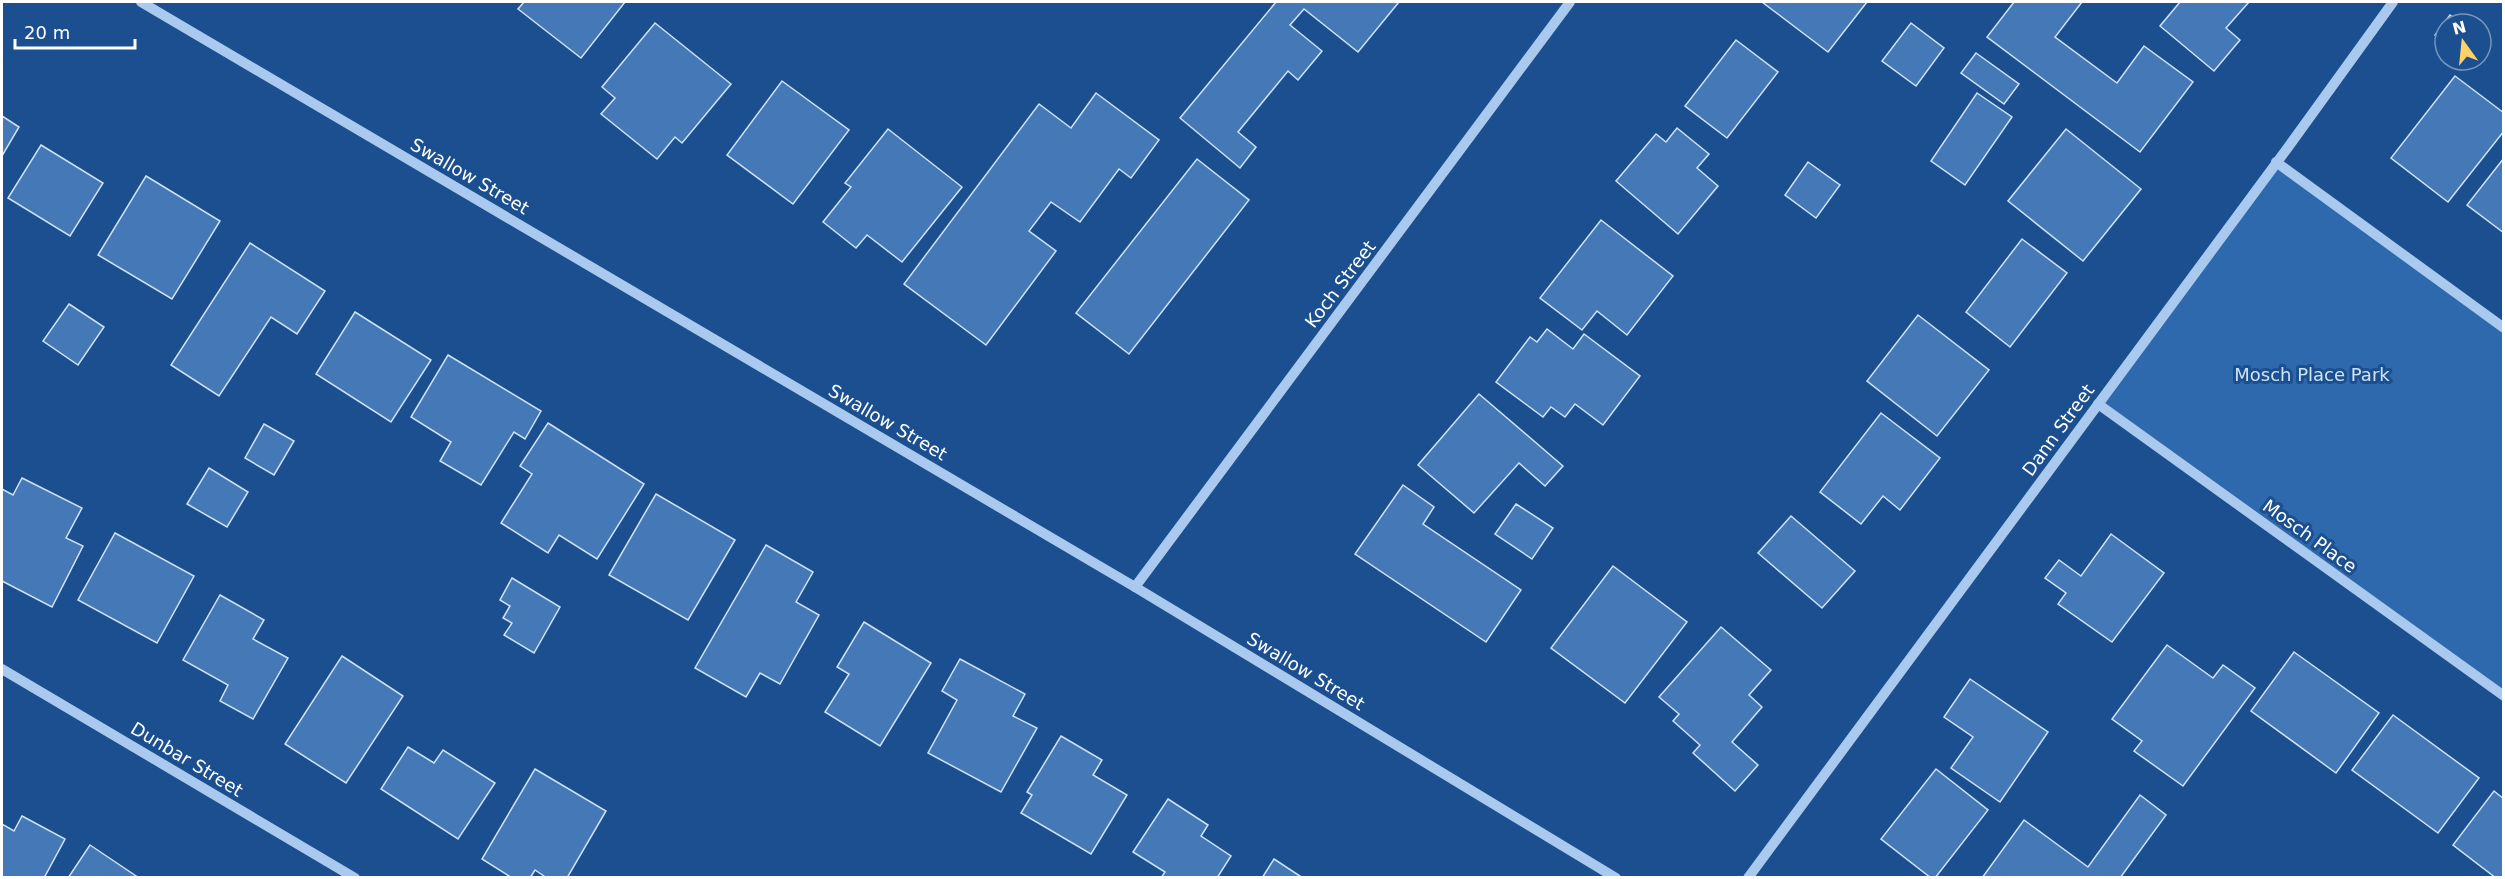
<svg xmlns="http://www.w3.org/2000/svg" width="2505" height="879" viewBox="0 0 2505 879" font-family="'DejaVu Sans',sans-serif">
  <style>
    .green { fill: #2e69ad }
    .building { fill: #4478b7; stroke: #cfe3fa; stroke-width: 1.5 }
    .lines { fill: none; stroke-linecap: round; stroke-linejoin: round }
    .minor { stroke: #a9c9ee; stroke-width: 10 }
    .labels { text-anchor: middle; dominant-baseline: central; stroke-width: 6; stroke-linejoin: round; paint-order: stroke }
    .street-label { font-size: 18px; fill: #fff; stroke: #1b4f8f }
    .park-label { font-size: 18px; fill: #cfe3fa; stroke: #1b4f8f }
  </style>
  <rect width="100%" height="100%" fill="#1b4f8f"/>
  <!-- green -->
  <polygon class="green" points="2276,162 2503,328 2503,696 2098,404"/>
  <!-- building -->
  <g class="building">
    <polygon points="524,2 625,2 581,58 518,9"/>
    <polygon points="1276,2 1399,2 1358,52 1304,9 1290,25 1322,51 1298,80 1288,71 1238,132 1256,147 1240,168 1180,118"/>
    <polygon points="1762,2 1867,2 1828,52"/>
    <polygon points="2014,2 2082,2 2055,37 2117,83 2144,46 2193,82 2140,152 1987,37"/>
    <polygon points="2180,2 2249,2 2226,28 2240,40 2214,71 2160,26"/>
    <polygon points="2450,15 2462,24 2445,24 2445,42 2435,35"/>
    <polygon points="655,23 731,84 682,143 675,137 657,159 601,114 615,98 602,87"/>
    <polygon points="1911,23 1944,48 1916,86 1882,61"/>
    <polygon points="1736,40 1778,72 1727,138 1685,106"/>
    <polygon points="1976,53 2019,84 2004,104 1961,73"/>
    <polygon points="2455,76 2504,113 2504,131 2448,202 2391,158"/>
    <polygon points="782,81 849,130 793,204 727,155"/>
    <polygon points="1096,93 1159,140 1131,178 1119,169 1080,222 1051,202 1029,231 1056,251 986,345 904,284 1039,104 1071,128"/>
    <polygon points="1977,93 2012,117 1965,185 1931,161"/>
    <polygon points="2,116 19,127 2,156"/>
    <polygon points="1677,128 1709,154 1697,168 1718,186 1678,234 1616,181 1656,134 1666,142"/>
    <polygon points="888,129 962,187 902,262 867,235 856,248 823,222 851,187 845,183"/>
    <polygon points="2066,129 2141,189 2083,261 2008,201"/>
    <polygon points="41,145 103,183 70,236 8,198"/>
    <polygon points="2504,158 2504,233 2467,205"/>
    <polygon points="1197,159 1249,200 1129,354 1076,313"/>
    <polygon points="1808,162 1840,185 1816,218 1785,195"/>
    <polygon points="146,176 220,221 172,299 98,255"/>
    <polygon points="1601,220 1673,276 1627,335 1597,311 1582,330 1540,298"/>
    <polygon points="2022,239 2067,273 2010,347 1966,312"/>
    <polygon points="250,243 325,291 297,334 271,317 219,396 171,365"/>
    <polygon points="69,304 104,327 78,365 43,341"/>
    <polygon points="355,312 431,360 391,422 316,374"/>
    <polygon points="1918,315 1989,370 1937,436 1867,381"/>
    <polygon points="1547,329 1573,349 1584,334 1640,376 1603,425 1575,404 1565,417 1551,407 1543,417 1496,382 1530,337 1537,342"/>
    <polygon points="448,355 541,411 525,439 514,432 481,485 440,461 451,442 411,417"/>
    <polygon points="1479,394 1563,466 1545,486 1519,463 1474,513 1418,465"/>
    <polygon points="1881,413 1940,458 1900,510 1883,496 1861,524 1820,492"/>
    <polygon points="548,423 644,484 597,559 559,535 548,553 501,523 532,474 520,466"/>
    <polygon points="264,424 294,441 274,475 245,458"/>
    <polygon points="209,468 248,492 227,527 187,504"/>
    <polygon points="22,478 82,508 66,538 83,546 52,607 2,581 2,489 13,495"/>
    <polygon points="1403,485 1434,507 1423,524 1521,590 1486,642 1355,554"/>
    <polygon points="656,494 735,540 688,620 609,575"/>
    <polygon points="1516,504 1553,528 1532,559 1495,534"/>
    <polygon points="1791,516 1855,571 1822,608 1758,553"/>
    <polygon points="115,533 194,576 157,643 78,600"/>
    <polygon points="2111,534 2164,573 2112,642 2058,604 2066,593 2045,578 2059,560 2081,576"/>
    <polygon points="766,545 813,572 796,602 819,615 780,684 760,673 746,697 695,668"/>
    <polygon points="1613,566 1687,622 1625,703 1551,648"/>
    <polygon points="512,578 560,607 534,653 504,635 512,623 503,618 510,606 500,600"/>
    <polygon points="220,595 264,620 253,639 288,658 253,719 220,701 228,685 183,660"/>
    <polygon points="864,622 931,663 880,746 825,712 849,674 837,667"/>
    <polygon points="1721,627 1771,670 1749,695 1762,707 1732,742 1758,765 1735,791 1693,753 1700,745 1673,721 1679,714 1659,697"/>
    <polygon points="2167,645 2213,678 2223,665 2255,688 2183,786 2134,751 2142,741 2112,719"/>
    <polygon points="2294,652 2379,713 2336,773 2251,711"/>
    <polygon points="342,656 403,696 346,783 285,744"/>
    <polygon points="960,659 1025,694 1013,716 1037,728 1001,792 928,753 957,700 942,691"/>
    <polygon points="1970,679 2048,732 2000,802 1951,768 1973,737 1944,717"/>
    <polygon points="2393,715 2479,778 2438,833 2352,770"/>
    <polygon points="1061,736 1102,760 1093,775 1127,795 1091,854 1021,813 1032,795 1027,792"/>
    <polygon points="408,747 434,763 443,750 495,783 458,839 381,789"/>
    <polygon points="535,769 606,811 567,878 547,878 535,870 530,878 512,878 482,859"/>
    <polygon points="1936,769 1988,810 1935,878 1931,878 1881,839"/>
    <polygon points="2494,791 2504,799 2504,878 2496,878 2453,845"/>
    <polygon points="2140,795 2166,815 2120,878 1982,878 2024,820 2088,867"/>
    <polygon points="1168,799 1208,825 1201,836 1231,856 1217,878 1161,878 1165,872 1133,852"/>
    <polygon points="22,816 65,839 44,878 2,878 2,824 14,831"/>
    <polygon points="90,845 139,878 68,878"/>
    <polygon points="1274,859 1303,878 1262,878"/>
  </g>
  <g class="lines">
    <!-- minor -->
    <g class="minor">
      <polyline points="141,2 1135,587 1616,878"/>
      <polyline points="2276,162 2504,328"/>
      <polyline points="2098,404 2504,696"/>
      <polyline points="1135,587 1570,2"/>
      <polyline points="2,669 355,878"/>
      <polyline points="1748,878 2289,146 2393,2"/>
    </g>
  </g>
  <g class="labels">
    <!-- street labels -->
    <g class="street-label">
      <text transform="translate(470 176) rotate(30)">Swallow Street</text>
      <text transform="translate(1340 284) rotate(-53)">Koch Street</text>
      <text transform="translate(888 422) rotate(30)">Swallow Street</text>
      <text transform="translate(2058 430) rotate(-54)">Dann Street</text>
      <text transform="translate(2310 536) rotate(36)">Mosch Place</text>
      <text transform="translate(1306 671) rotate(31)">Swallow Street</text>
      <text transform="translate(187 759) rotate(31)">Dunbar Street</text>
    </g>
    <!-- park labels -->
    <g class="park-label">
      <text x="2312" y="374">Mosch Place Park</text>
    </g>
  </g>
  <!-- border -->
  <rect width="2505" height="879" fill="none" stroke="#ffffff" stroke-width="6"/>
  <!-- north arrow -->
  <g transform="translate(2463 42) rotate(345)"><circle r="28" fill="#1b4f8f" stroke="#7695bc" stroke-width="1.5"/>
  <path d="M0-4.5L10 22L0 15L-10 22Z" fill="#ffd166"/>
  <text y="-9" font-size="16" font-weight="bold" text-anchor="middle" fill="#ffffff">N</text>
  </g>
  <!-- scale -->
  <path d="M15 39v9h120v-9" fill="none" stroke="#ffffff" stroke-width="3"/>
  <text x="24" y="39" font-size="18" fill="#ffffff" stroke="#1b4f8f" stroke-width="4.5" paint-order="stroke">20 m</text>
</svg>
